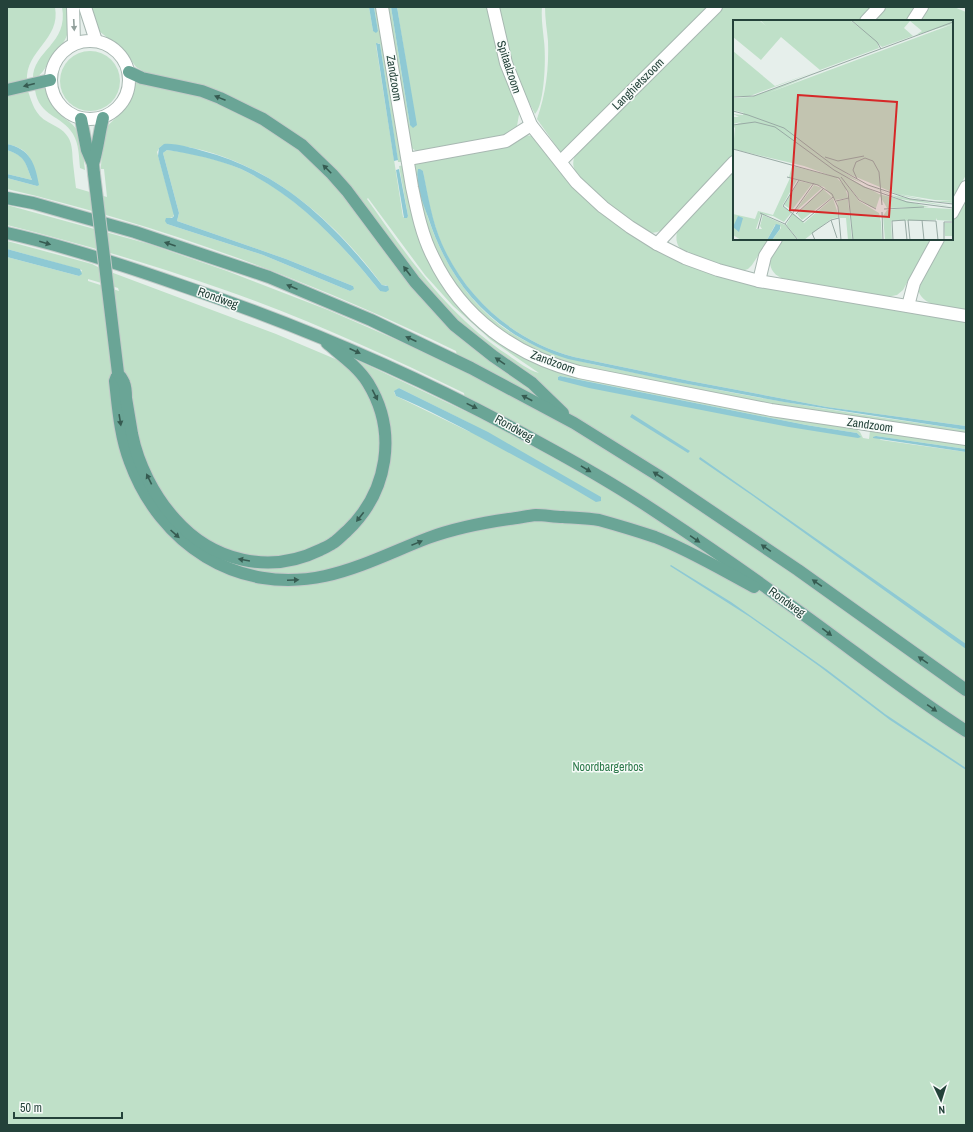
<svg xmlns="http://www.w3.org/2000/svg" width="973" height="1132" viewBox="0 0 973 1132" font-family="'Archivo Narrow',sans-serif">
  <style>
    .green { fill: #bfe0c8; fill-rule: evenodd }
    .water { fill: #8ec9d4 }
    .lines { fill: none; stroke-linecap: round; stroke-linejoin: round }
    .minor-casing { stroke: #a8b8b2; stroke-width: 14 }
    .tertiary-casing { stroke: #a8b8b2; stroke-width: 14 }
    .primary-casing { stroke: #c2cac8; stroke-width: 14 }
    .minor { stroke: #fff; stroke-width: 12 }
    .tertiary { stroke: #fff; stroke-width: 12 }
    .primary { stroke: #6aa596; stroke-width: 12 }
    .primary-bridge-casing { stroke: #c2cac8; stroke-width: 14; stroke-linecap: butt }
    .primary-bridge { stroke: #6aa596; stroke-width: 12 }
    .oneway { fill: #92a09c }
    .oneway2 { fill: #365b51 }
    .labels { text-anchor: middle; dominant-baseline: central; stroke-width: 3; stroke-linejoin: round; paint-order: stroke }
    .street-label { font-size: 12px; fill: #24423a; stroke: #f7fbf9 }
    .park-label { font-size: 12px; fill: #2d7a4b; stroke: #f7fbf9 }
    .inset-road { fill: none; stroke: #98aaa4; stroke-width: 1 }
    .view { fill: #d62828; fill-opacity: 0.15; stroke: #d62828; stroke-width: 2 }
    .inset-edge { fill: none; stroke: #24423a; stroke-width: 2 }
  </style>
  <rect width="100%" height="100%" fill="#e6efeb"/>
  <!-- green -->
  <g class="green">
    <path d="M7,7H55C61,40 25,50 27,81L7,85Z"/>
    <path d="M62,7H68C68,16 70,27 67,35C65,43 57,48 53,55C47,63 43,76 33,79C32,51 69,44 62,7Z"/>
    <path d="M91,7H369L373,31H378L374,7H378L405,162H398L380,44L378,43L376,45L403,217L405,218L408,216L399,166L405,165L441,279L519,353L853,427L860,432L863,438L869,439L870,431L966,443V449L876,436L881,440L966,452V1125H7V257L79,276L82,270L7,249V241L92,264L100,268L276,334L340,361L357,360L467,412L464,393C384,354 303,317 219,288C149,263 78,243 7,225V205L149,244L227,271L328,310L411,346L460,370L456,351C312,281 162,225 7,189V178L37,186C31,163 34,150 7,144V94L28,91C32,103 35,115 48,122C55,126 63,129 68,137C73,145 72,155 73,163C74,172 75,180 76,188L107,197L104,169H101V166C102,154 101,139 106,129C109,123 114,120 119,115C129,106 134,96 135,82L188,92L236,109L291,142L329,175L394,261L462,325L432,295L368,209L258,110L228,96L149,75L136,67L125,52L99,31ZM167,144C256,152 331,215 382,285H387L380,291C341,243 297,195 241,169C218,159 192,153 167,150L163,153L179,213L177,221L286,259L353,286L350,291L263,255L167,224L166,220L167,218H170L173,217L174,214L157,152L160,147ZM368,198L425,275L453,306L491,340L539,373C528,370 518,362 508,355C448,316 408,257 367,199ZM88,279L118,288L119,291L88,281ZM560,376L806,425L857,433L860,436L558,377ZM399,388L469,423L470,432L396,396L394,392Z"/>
    <polygon points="385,7 391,7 410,125 416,125 397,7 487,7 499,56 520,109 517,126 505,136 416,151 409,146"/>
    <path d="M498,7H542C541,19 543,30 544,41C546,55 545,104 535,114L524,93L511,60Z"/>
    <path d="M545,7H708L561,153L537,119C546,94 549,68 548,41C547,30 545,19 545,7Z"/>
    <path d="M722,7H872L859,21H734V154L666,227C661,231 655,234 649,232C636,229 578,181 574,168C572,162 574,156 578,151Z"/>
    <polygon points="887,7 916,7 907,21 874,21"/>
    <polygon points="929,7 954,7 966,12 966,175 952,200 952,21 920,21"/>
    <circle cx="90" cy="81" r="30"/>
    <path d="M45,88C48,99 54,110 63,117C68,121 73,124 77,130C84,141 83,157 85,170L80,168C79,157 79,144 73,134C62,115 39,117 35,90Z"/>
    <path d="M522,135L535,136L553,161L674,258L966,320V426L827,407L690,381L574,357C516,342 467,300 442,245C432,221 427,196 423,171L417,176C428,232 453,288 500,325C546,359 597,365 651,376C755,399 861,415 966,430V436L788,410L565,364L526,348L486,321L453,283L430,240L412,167L418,161Z"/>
    <path d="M7,150C27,157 25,162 32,180L7,174Z"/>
    <path d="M734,170V239H769L752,265L748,269L742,271C730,269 686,255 679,247C676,242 676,237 677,232Z"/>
    <path d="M966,196V310C950,307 917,308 918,285L943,239H952V222Z"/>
    <path d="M782,239H931L903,290L897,295L887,297L784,279C774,275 769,269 770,258Z"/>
  </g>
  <!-- water -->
  <g class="water">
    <polygon points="369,7 374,7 378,31 376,33 373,31"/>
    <polygon points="391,7 397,7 417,125 413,128 410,125"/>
    <polygon points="376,43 380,44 398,160 394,161"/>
    <path d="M7,144C30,149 35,163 39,185L37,186L7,178V174L32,180C25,162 26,157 7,150Z"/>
    <path d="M164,144C176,143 191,148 203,151C280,171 334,223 382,285L388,286L389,290L386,292L380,291C341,243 298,196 241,169C217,159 192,154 167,150L163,153L179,213L177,221L286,259L353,286L354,289L350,291L263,255L167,224L165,221L166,218H172L174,216L158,156L159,148Z"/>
    <polygon points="399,169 408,216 407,218 404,218 396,170"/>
    <path d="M418,169H420L423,171C428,196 432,221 442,244C467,300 516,342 574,357L690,381L827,407L966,426V430L784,402L677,382L568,359C496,336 451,288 428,217C423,204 415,183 418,169Z"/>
    <polygon points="7,249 80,269 82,274 79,276 7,257"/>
    <polygon points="560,376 806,425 857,433 861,437 858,438 789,427 589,388 558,380 558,377"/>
    <path d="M399,388L488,432L601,497V501L596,502C561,481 524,461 487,441C457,425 427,409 396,396L394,391Z"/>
    <polygon points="632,414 690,451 688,453 630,417"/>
    <polygon points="876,436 966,449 966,452 873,438 873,437"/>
    <polygon points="700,457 966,644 966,649 753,496 699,459"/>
    <polygon points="671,565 731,602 826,669 885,714 966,768 966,770 890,720 819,666 750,617 670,566"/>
  </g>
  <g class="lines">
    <defs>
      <g id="minor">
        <path d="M382,7L412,187C417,211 422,236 433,257C462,318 516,356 579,372L771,410L966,439"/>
        <polyline points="493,7 506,63 531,125 576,182 603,207 630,227 657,244 685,258 718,270 759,281 966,316"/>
        <polyline points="866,21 879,7"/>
        <polyline points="913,21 922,7"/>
        <polyline points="408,159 506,141 531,125"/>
        <polyline points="561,161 716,7"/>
        <polyline points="952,213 966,187"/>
        <polyline points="657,244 734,162"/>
        <polyline points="759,281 765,256 776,239"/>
        <polyline points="908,306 914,283 938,239"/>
      </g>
      <g id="tertiary">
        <polyline points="73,7 74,43"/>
        <polyline points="85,7 96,41"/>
        <circle cx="90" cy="80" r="39"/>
      </g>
      <g id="primary">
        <polyline points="129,72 142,78 202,91 220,98 263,119 302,145 332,174 347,191 415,282 454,325 493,356 532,383 563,413"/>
        <polyline points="7,90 50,80"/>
        <polyline points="81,119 87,150 93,164 94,174"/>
        <path d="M93,164C98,148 99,133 103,118"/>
        <polyline points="7,198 33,203 135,232 269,277 371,320 471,368 574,423 659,476 798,570 966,690"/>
        <path d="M7,233C65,246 123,265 180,285C305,327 425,379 540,443C575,462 610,482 644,504C696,538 747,573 797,610C853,650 908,694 966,731"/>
        <path d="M118,373L115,381C118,408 120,436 130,462C160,544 237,595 325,576C361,568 394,551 428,538C455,528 481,523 509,519C518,518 527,516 536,515C545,515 554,517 563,517C575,518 587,518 599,520C617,525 637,531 655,537C689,550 722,570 754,587"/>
        <path d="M118,373C120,376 123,380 124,383C126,388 126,393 126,398C128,410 130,422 132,434C138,464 154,496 175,519C212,561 269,575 320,550C324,548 329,546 333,543C338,540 342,535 347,531C388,492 398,432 368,383C358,367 341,355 327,343"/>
      </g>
    </defs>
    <!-- minor casing -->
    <use href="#minor" class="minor-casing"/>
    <!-- tertiary casing -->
    <use href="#tertiary" class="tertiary-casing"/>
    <!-- primary casing -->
    <use href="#primary" class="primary-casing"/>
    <!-- minor -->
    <use href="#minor" class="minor"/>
    <!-- tertiary -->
    <use href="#tertiary" class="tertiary"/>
    <!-- primary -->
    <use href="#primary" class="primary"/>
    <defs>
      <polyline id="primary-bridge" points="94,174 118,373"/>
    </defs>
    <!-- primary-bridge casing -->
    <use href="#primary-bridge" class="primary-bridge-casing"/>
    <!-- primary-bridge -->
    <use href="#primary-bridge" class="primary-bridge"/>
  </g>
  <!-- one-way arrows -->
  <defs><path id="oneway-solid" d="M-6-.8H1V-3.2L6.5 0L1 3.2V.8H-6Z"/></defs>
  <use class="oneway" href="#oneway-solid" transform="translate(74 25) rotate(87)"/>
  <g class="oneway2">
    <use href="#oneway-solid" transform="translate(29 85) rotate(166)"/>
    <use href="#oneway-solid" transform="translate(220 98) rotate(-158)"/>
    <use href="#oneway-solid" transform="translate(327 169) rotate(-135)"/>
    <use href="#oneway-solid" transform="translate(45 243) rotate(16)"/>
    <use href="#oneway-solid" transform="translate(170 244) rotate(-161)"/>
    <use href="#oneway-solid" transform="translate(407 271) rotate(-127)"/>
    <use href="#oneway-solid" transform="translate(292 287) rotate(-157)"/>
    <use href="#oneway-solid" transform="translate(411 339) rotate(-155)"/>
    <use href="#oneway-solid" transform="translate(355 351) rotate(24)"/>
    <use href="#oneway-solid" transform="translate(500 361) rotate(-146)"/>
    <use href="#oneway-solid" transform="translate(375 395) rotate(63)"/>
    <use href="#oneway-solid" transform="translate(527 398) rotate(-152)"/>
    <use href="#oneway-solid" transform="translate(472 406) rotate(26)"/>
    <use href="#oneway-solid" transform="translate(120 420) rotate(81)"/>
    <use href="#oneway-solid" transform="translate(586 469) rotate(31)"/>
    <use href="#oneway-solid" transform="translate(658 475) rotate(-147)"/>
    <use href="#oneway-solid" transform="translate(149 479) rotate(-116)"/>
    <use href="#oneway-solid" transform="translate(360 517) rotate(128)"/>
    <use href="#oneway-solid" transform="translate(175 534) rotate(42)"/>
    <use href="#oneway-solid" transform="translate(695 539) rotate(34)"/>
    <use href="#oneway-solid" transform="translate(417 543) rotate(-22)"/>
    <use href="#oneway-solid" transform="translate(766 548) rotate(-145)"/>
    <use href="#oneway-solid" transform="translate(244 560) rotate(-170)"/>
    <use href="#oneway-solid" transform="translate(293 580) rotate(-2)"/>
    <use href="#oneway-solid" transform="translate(817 583) rotate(-145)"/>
    <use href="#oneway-solid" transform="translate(827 632) rotate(37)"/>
    <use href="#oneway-solid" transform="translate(923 660) rotate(-145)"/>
    <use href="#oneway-solid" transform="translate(932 708) rotate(35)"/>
  </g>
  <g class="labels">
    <!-- street labels -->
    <g class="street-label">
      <text transform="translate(509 67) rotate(72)">Spitaalzoom</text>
      <text transform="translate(394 78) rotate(81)">Zandzoom</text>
      <text transform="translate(638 84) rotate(-45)">Langhietszoom</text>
      <text transform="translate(218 298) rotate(20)">Rondweg</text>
      <text transform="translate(553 362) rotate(20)">Zandzoom</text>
      <text transform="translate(870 425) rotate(8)">Zandzoom</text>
      <text transform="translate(514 428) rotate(29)">Rondweg</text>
      <text transform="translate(787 602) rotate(36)">Rondweg</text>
    </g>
    <!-- park labels -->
    <g class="park-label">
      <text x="608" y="767">Noordbargerbos</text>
    </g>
  </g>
  <!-- overview -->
  <g transform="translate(733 20)">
    <rect width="220" height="220" fill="#e6efeb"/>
    <path d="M0,0H26L33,6L27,0H117L144,22L146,28L17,76H0V31L42,66L87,50L48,17L28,40L0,17ZM118,0H220V4L183,15L189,11L177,1L171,8L180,16L149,27ZM220,4V181L202,180L166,174L198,181H220V183L191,180L166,175L111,152L129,163L159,175L220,187L167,179L112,156L146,174L196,187L154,188L147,176L143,188L138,187L125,178L111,160L126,181L146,193L148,202L149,220H120L115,172L107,159L71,146L0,129L2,108L0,106L8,102L0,104V97H6L0,94L10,95L11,93L0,90V78L18,77L77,56L35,73ZM59,146L103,157L112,166L115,178L102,180L91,167L56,157ZM57,158L64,160L49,186L59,192L51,202L40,196L28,194L23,209H29L27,206L30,195L52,205L65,220H39L48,208L47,206L42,205L34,220H8L0,215V194L22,199L25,191L40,195ZM66,161L79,164L59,190L51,185ZM81,165L89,168L62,192V191ZM90,169L99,177L69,200L64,194ZM100,178L106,197L98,199L71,220H66L53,205L60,193L71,203ZM115,179L119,220H115L113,198H107L104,181ZM181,187L220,189V201L204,200L203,198V200L158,201L159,220H152L150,196L154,190ZM211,203H220V216H212Z" fill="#bfe0c8"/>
    <path d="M5,196L10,198L6,212L0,207ZM43,204L47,205V209L39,220H34Z" fill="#8ec9d4"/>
    <path class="inset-road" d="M118,0L144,22L148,29M0,77L21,76L220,2M0,91L15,95M15,95L51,108L101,146L135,165L177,179L220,184M0,105L22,102L42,107L101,150L131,167L174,182L220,188M0,129L106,158L115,172L120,220M92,137L105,141L131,136M54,157L85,165L99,174L105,187L108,220M108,157L126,180L143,189M124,159L120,150L123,142L132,138L140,141L146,152L149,185M66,160L50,186L70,202L100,177M103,181L116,178M151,189L191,187M149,192L150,220M27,193L52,204L65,220M63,194L91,168M98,200L104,218M189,200L191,220M52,204L81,163M25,209L29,194M82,220L79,213L98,200L106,198M160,220L159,201L172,200L174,220M177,220L175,200L203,201L205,220M211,220V202H220"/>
    <path class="view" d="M65,75L164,82L156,197L57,190Z"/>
    <rect width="220" height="220" class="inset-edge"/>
  </g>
  <!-- border -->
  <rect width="973" height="1132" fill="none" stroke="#24423a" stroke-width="16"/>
  <!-- north arrow -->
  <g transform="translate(941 1100) rotate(176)" stroke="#f7fbf9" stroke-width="3" paint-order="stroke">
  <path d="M0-3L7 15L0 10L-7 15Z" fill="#24423a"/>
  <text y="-6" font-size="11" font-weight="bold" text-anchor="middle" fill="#24423a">N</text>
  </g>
  <!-- scale -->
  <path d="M14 1112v6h108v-6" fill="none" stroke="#24423a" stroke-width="2"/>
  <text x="20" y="1112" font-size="12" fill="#24423a" stroke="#f7fbf9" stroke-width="3" paint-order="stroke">50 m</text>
</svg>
